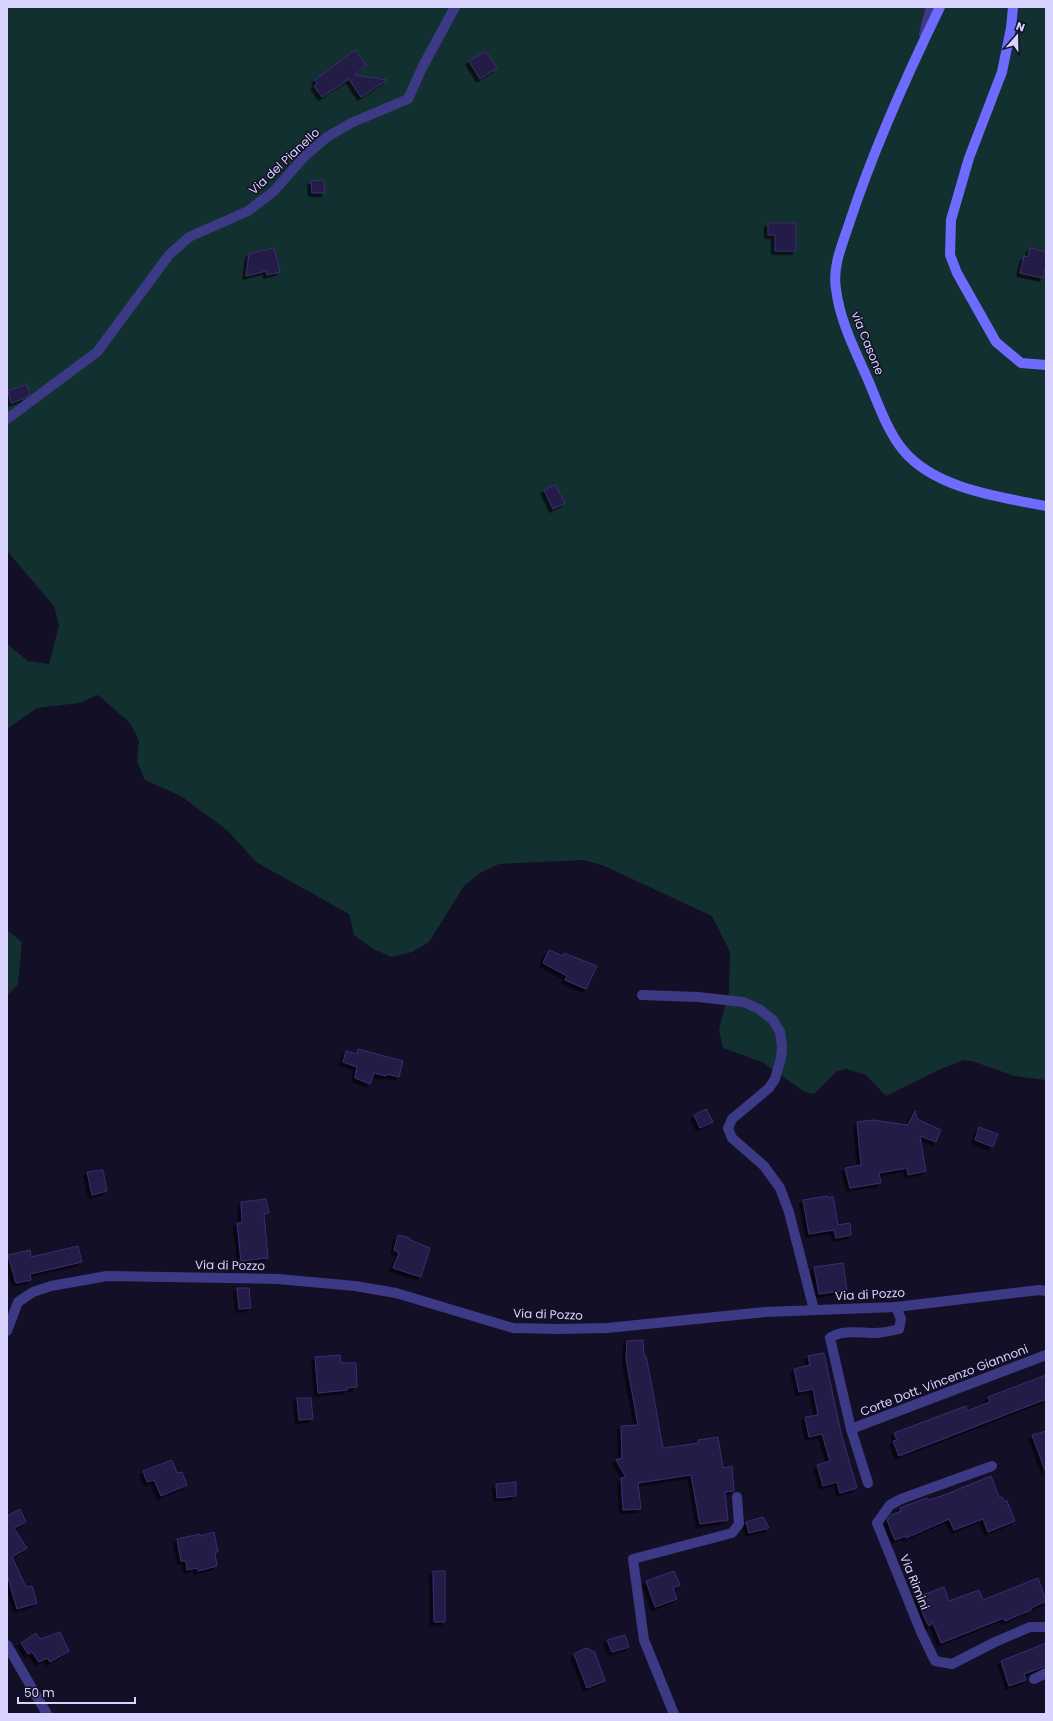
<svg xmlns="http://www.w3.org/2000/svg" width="1053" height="1721" viewBox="0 0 1053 1721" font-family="Poppins,sans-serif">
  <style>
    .green { fill: #12302f }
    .building { fill: #241b47; stroke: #3b2d73; filter: url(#shadow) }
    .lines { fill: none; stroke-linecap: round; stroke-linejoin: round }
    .street { stroke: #3d3a85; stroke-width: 10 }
    .secondary { stroke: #6f6bff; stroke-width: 10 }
    .labels { text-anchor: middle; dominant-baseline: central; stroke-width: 3; stroke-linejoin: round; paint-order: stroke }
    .street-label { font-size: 12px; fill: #d9d4ff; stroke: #130f26 }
  </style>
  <defs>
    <filter id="shadow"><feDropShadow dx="-3.5" dy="3.5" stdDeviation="0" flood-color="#0009"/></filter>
  </defs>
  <rect width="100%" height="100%" fill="#130f26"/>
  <!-- green -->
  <g class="green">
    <polygon points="7,7 1046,7 1046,1080 1014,1076 975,1062 964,1060 941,1069 886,1096 866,1075 847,1069 837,1071 814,1094 805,1092 762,1062 723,1048 719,1029 729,992 730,952 712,916 602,865 583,860 499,864 480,873 464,886 429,942 412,952 391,957 372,948 354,935 349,914 256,862 228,831 181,796 145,780 137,761 139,741 130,723 98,695 79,703 37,708 7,729 7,644 28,661 49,664 59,626 54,606 7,551"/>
    <polygon points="7,930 22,942 18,984 7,996"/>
  </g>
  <!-- building -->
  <g class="building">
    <polygon points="355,50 366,65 355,75 387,80 361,97 349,79 322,97 314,86 317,83 315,80"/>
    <polygon points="486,51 497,68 480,79 469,61"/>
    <polygon points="324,180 325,193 312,193 311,181"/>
    <polygon points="768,223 796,223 796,251 775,251 775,235 768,235"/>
    <polygon points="274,248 280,272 267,275 266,271 246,276 249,254"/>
    <polygon points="1030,248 1046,252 1046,265 1043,278 1020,273 1024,256 1028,257"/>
    <polygon points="27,384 30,394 23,399 11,403 8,391"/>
    <polygon points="555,485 565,503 553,509 544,490"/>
    <polygon points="549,950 563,956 564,953 597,966 586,989 565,980 567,976 543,963"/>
    <polygon points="358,1049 403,1061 399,1077 387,1074 386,1076 374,1073 370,1084 355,1078 357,1067 343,1062 346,1051 357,1054"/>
    <polygon points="706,1109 713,1122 700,1128 694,1115"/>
    <polygon points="915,1111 917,1119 941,1130 936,1142 920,1136 926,1171 908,1175 907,1168 879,1173 881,1183 850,1188 845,1168 861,1165 857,1122 873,1120 908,1125"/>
    <polygon points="979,1127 998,1134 993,1147 975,1140"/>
    <polygon points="103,1170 107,1191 92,1195 87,1172"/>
    <polygon points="827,1196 828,1198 833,1196 838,1225 850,1223 851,1235 836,1238 834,1230 809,1234 803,1200"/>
    <polygon points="266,1199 269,1213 264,1214 268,1258 241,1261 237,1223 242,1223 241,1202"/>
    <polygon points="398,1235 410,1238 410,1240 430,1248 421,1277 393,1268 399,1253 394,1250"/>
    <polygon points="78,1246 82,1262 30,1274 31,1280 16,1283 8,1255 30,1250 31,1257"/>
    <polygon points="843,1263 847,1290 819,1294 814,1267"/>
    <polygon points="237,1288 249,1288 251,1308 239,1309"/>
    <polygon points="643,1340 644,1356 646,1356 651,1381 663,1448 699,1443 698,1440 718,1437 723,1468 732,1466 734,1491 725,1492 728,1520 700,1524 691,1475 638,1483 641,1509 623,1510 621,1478 626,1477 616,1460 622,1458 621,1426 638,1425 626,1359 627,1341"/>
    <polygon points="824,1353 841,1433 857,1488 840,1493 837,1482 823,1486 817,1465 830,1461 822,1434 809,1437 805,1417 818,1415 813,1389 799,1392 794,1369 810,1365 808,1356"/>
    <polygon points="340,1355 341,1363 356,1363 357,1387 347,1388 347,1390 318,1393 315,1357"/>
    <polygon points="1046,1375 1046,1399 899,1456 893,1441 897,1440 894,1433 966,1406 967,1411 990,1402 988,1397"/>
    <polygon points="297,1398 311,1398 313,1419 299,1420"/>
    <polygon points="1046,1431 1046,1470 1045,1470 1032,1435"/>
    <polygon points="172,1460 177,1473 182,1472 187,1485 161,1496 154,1480 147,1482 143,1471"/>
    <polygon points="991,1476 999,1497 1002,1497 1004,1501 1007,1501 1015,1521 988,1532 983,1519 954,1530 949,1519 906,1538 905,1536 895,1540 887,1520 891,1515 901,1511 900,1508 926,1498 929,1500 944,1495"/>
    <polygon points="516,1482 516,1496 497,1498 496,1484"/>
    <polygon points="20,1509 26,1522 14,1528 27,1548 12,1557 26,1587 32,1586 37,1603 17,1609 7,1574 7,1516"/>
    <polygon points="763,1517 769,1528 749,1533 746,1522"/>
    <polygon points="214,1532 218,1552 215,1552 217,1566 198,1571 197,1568 187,1570 186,1561 181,1561 177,1539 200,1534 200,1536"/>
    <polygon points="433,1571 445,1571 445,1622 434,1622"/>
    <polygon points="674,1571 680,1585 673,1588 677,1599 655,1607 646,1581"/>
    <polygon points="1038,1578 1046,1601 1031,1608 1031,1610 1021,1614 1005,1621 1004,1618 941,1643 933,1623 929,1626 924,1617 917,1597 944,1587 949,1601 979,1590 983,1600"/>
    <polygon points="60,1632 69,1651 50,1662 47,1658 39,1662 32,1652 28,1654 21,1643 36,1633 40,1639"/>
    <polygon points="625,1635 629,1647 612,1652 607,1640"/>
    <polygon points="1046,1643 1046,1666 1024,1674 1026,1680 1009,1686 1001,1661"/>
    <polygon points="586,1648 595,1652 605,1681 587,1688 574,1654"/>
  </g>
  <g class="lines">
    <!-- street -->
    <g class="street">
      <polyline points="924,34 931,7"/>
      <polyline points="7,419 97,352 169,255 189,237 248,211 274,191 305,156 327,137 351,123 408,99 423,66 455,7"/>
      <polyline points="642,995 698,997 743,1002 759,1009 773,1020 780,1032 782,1046 781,1058 775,1079 769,1088 732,1119 728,1128 732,1138 764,1166 780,1188 789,1212 814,1310"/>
      <polyline points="7,1331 18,1302 33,1292 51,1286 107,1276 278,1279 355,1286 396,1293 513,1328 557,1329 607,1328 765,1312 896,1307 1039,1290 1046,1291"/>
      <polyline points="851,1429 1046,1355"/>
      <polyline points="992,1466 901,1499 890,1505 877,1523 921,1632 935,1661 952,1664 995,1642 1030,1627 1046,1627"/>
      <path d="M868,1483L851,1429L830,1338C842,1329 860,1333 874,1333C882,1333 891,1331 899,1329L901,1319L896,1307"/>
      <polyline points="7,1645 47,1714"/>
      <polyline points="1034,1679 1046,1673"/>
      <polyline points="674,1714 644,1640 633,1559 732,1533 739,1524 737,1497"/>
    </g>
    <!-- secondary -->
    <g class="secondary">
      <path d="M940,7C906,77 874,148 850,221C843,243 832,266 836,289C840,322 856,352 869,382C878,404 888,432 903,450C935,489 1000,497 1046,506"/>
      <polyline points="1013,7 1011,28 1002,72 969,158 951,220 950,255 957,273 996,342 1021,363 1046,365"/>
    </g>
  </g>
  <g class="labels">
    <!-- street labels -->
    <g class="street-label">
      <text transform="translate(284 161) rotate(-43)">Via del Pianello</text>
      <text transform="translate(868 343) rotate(68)">via Casone</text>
      <text transform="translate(230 1265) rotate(1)">Via di Pozzo</text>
      <text transform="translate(870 1294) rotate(-3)">Via di Pozzo</text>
      <text transform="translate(548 1314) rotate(2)">Via di Pozzo</text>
      <text transform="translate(944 1380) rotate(-21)">Corte Dott. Vincenzo Giannoni</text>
      <text transform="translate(915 1582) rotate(68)">Via Rimini</text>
    </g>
  </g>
  <!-- border -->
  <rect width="1053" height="1721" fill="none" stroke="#d9d4ff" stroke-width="16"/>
  <!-- north arrow -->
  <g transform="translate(1017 36) rotate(20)" stroke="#130f26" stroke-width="3" paint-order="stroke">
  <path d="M0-3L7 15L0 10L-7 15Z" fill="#d9d4ff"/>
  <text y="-6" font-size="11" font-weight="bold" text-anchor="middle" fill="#d9d4ff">N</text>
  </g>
  <!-- scale -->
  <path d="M18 1697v6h117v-6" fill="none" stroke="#d9d4ff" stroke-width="2"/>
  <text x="24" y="1697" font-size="12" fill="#d9d4ff" stroke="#130f26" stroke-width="3" paint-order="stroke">50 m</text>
</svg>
